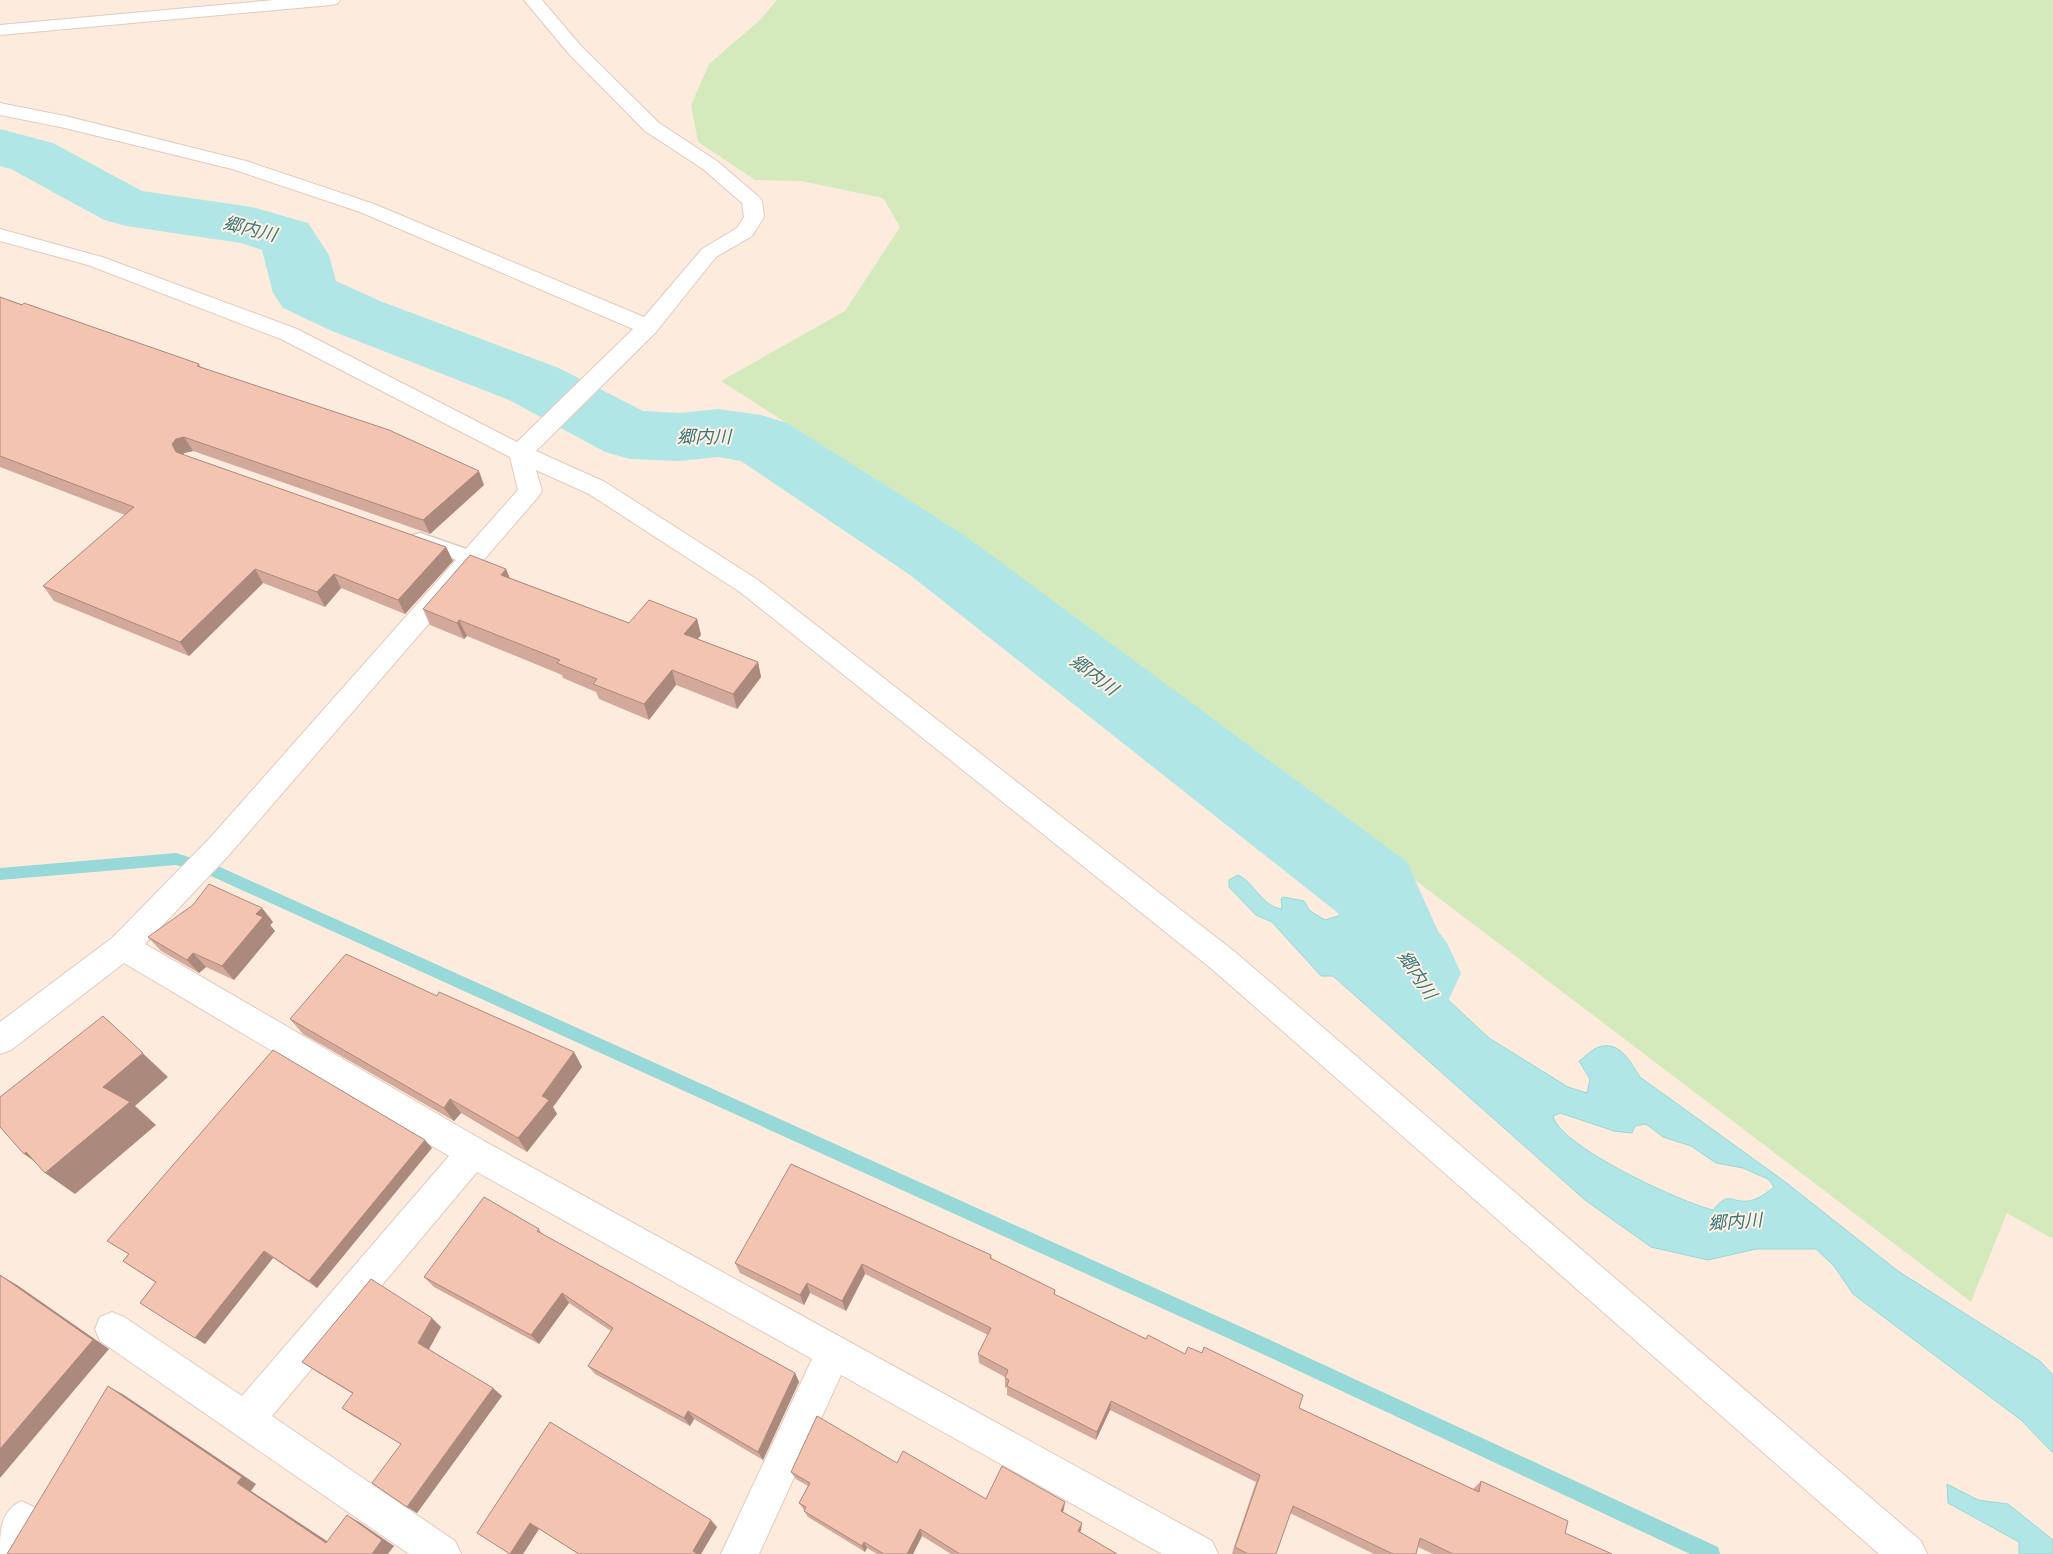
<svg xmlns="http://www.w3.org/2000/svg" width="2053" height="1554" viewBox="0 0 2053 1554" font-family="'Fira Sans','Noto Sans JP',sans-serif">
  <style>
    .green { fill: #d5eabc }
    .water { fill: #b1e6e7; stroke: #97d8d9; fill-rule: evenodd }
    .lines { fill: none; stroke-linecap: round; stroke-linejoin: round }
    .stream { fill: #97d8d9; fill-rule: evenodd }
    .river { fill: #b1e6e7; fill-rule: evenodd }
    .service-casing { stroke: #e3c9bc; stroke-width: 3 }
    .minor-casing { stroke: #e3c9bc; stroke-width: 2 }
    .service { fill: #fff; fill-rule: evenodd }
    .minor { fill: #fff; fill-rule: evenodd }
    .wall { fill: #d2a99a }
    .shaded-wall { fill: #ab897d }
    .building { fill: #f4c4b3; stroke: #ab897d }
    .labels { text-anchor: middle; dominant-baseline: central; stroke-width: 4; stroke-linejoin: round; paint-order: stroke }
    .water-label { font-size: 18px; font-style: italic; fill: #39787a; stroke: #fff1e4 }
  </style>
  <rect width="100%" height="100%" fill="#fdecdd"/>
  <!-- green -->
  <polygon class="green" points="777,0 2053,0 2053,1239 2007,1213 1971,1302 959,534 721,381 845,311 900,227 883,198 801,181 755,180 698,142 691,105 709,64 761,19"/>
  <!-- water -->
  <g class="water">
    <path d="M1353,869L1401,902L1399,927L1445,997L1489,1038L1568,1087L1587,1093L1590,1079L1579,1061C1585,1057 1592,1049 1599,1047C1620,1040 1631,1063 1640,1077L1784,1181L1898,1271L2040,1361L2053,1375V1453L2021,1420L1853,1294L1834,1266L1816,1249H1756L1708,1260L1651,1247L1585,1200L1333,976H1321L1272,922L1256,915L1229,887V880L1238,875C1255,883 1262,907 1282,909L1281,899L1283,897L1304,901L1310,911L1325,920L1357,910V894ZM1560,1113L1614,1131L1632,1133L1635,1126L1646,1124L1663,1137L1691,1146L1716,1163L1743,1168L1768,1179L1774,1187C1768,1192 1757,1200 1749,1201C1729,1203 1730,1190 1713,1210C1683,1203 1560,1147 1553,1116Z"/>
    <polygon points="1947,1484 1978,1500 2008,1504 2053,1540 2053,1554 2019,1554 2019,1542 1948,1503"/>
  </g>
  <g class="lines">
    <!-- stream -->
    <polygon class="stream" points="176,853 220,867 1268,1339 1718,1547 1720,1554 1690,1554 1256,1351 211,876 176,865 0,880 0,868"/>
    <!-- river -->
    <path class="river" d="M0,129L53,143L142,191L252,207L308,223L329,255L336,281L380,301L559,368L643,411L679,413L718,409L761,415L787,423L964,535L1407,862L1438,931L1447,943L1461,973L1447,1003L1414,1015C1404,1011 1388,1009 1381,1002C1363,989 1347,934 1338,913L910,575L741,461L718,457L679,461L630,459L605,452L509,400L332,331L283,308L273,293L262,250L241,243L126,226L104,220L11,169L0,166Z"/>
    <defs>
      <polygon id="service" points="420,533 478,553 481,558 478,563 471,565 413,545 410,540 413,535"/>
      <g id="minor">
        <polygon points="274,0 340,0 337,4 331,5 0,35 0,25"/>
        <polygon points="524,0 542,0 581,46 659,123 717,161 759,197 762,201 764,217 752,236 716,257 656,332 536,451 605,482 758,580 1235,952 1921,1541 1927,1554 1879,1554 1213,970 740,592 589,494 536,470 542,491 538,497 229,855 145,944 484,1141 1212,1541 1218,1554 1162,1554 841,1375 759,1554 721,1554 812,1359 477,1172 272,1416 455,1541 461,1554 409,1554 100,1341 95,1329 100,1317 112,1312 124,1317 242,1396 449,1156 124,963 11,1050 0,1054 0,1022 112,938 209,839 518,490 510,457 281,339 88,265 0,241 0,229 102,257 297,329 517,442 633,329 360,212 232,169 65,128 0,115 0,103 65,116 246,161 374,204 644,317 702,249 737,228 744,217 742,203 703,169 645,131 569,54"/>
        <path d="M21,1501L34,1507L40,1520L23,1554H0C0,1530 0,1512 21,1501Z"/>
      </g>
    </defs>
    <!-- service casing -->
    <use href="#service" class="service-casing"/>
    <!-- minor casing -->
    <use href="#minor" class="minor-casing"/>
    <!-- service -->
    <use href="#service" class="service"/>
    <!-- minor -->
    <use href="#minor" class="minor"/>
  </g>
  <!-- wall -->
  <g class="wall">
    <polygon points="0,297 199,364 201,367 484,485 430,534 193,451 184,453 183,455 446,547 453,561 405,614 341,588 325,607 263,583 189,656 54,601 43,586 125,515 0,467"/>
    <polygon points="506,569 510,578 629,623 697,619 701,635 698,639 758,662 761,677 737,709 676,685 649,720 599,699 596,692 563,678 562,675 467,636 464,639 430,625 423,609"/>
    <polygon points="262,908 273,922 270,925 275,931 234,980 206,967 199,973 161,951 148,937"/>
    <polygon points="437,996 574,1052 582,1067 553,1107 557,1114 527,1152 461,1113 454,1121 303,1034 290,1019"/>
    <polygon points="432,1148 317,1288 273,1258 205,1344 140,1303 156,1283 123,1261 128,1254 107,1241"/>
    <polygon points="539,1229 542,1234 795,1373 799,1382 763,1460 694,1419 690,1426 595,1374 588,1366 611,1331 569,1303 539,1344 434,1287 424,1277"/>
    <polygon points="991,1255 992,1259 1055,1290 1055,1295 1146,1339 1299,1408 1473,1489 1481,1481 1565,1533 1612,1554 1433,1554 1418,1547 1416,1554 1374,1554 1290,1513 1276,1554 1233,1554 1232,1553 1256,1482 1110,1410 1096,1440 1007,1395 1007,1388 1005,1387 1005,1377 979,1363 978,1354 988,1335 865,1274 846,1311 810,1293 804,1305 740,1273 735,1263"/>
    <polygon points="441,1327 429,1349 502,1396 417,1513 407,1507 401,1444 353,1416 342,1408 353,1394 314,1370 302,1362"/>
    <polygon points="550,1422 717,1527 701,1554 578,1554 539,1529 523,1554 510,1554"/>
    <polygon points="897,1463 986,1499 1064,1509 1063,1512 1081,1530 1080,1532 1117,1554 951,1554 922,1536 913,1554 877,1554 867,1548 865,1552 808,1517 804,1511 804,1510 799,1503 808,1486 796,1479 791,1472"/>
  </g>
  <!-- shaded-wall -->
  <g class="shaded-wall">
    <polygon points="184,437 193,451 184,453 180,459 184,467 172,444 176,439"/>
    <polygon points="479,471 484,485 430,534 423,520"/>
    <polygon points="446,547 453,561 405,614 398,600"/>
    <polygon points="255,569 263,583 189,656 180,642"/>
    <polygon points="506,569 512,585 501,575"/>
    <polygon points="334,574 341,588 325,607 317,592"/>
    <polygon points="697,619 701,635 688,649 684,634"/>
    <polygon points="459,620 467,636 464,639 457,623"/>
    <polygon points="758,662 761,677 737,709 733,694"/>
    <polygon points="672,670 676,685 649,720 644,704"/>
    <polygon points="262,908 273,922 270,925 275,931 234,980 222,966 256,914"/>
    <polygon points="193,953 206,967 199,973 187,960"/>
    <polygon points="103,1016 168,1077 135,1106 156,1125 75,1194 45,1173 48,1171 24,1154"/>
    <polygon points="574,1052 582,1067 553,1107 557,1114 527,1152 518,1138 542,1096"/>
    <polygon points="450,1099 461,1113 454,1121 444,1108"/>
    <polygon points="425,1140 432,1148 317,1288 309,1281"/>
    <polygon points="264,1251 273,1258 205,1344 195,1338"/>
    <polygon points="862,1264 865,1274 846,1311 842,1301"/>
    <polygon points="0,1275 17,1285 109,1349 0,1478"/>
    <polygon points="807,1283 810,1293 804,1305 800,1295"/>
    <polygon points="562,1293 569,1303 539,1344 531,1335"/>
    <polygon points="432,1318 441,1327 428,1351 418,1343"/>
    <polygon points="795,1373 799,1382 763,1460 758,1452"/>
    <polygon points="108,1386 124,1395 256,1484 251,1491 339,1549 326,1543 237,1483"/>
    <polygon points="493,1388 502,1396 417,1513 407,1507"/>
    <polygon points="1111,1401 1110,1410 1096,1440 1097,1432"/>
    <polygon points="688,1411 694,1419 690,1426 684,1418"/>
    <polygon points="1065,1502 1064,1509 1060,1517 1061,1511"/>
    <polygon points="347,1515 359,1522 394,1546 388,1554 372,1554"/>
    <polygon points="711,1520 717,1527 701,1554 696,1554 693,1551"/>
    <polygon points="530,1523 539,1529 523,1554 510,1554"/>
    <polygon points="1082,1523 1081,1530 1077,1537 1078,1531"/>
    <polygon points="920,1529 922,1536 913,1554 907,1554"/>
    <polygon points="864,1542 867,1548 865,1552 862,1546"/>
  </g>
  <!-- building -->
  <g class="building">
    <polygon points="0,297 22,305 24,303 199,364 197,366 389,430 479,471 423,520 184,437 176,439 172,444 176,452 446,547 398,600 334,574 317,592 255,569 180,642 43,586 134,507 0,456"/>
    <polygon points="470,555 506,569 501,575 629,623 649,600 697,619 684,634 758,662 733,694 672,670 644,704 593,684 597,679 557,663 560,660 459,620 457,623 423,609"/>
    <polygon points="209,884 262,908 256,914 263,917 222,966 193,953 187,960 148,937 193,905"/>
    <polygon points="346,954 437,996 439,992 574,1052 542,1096 549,1100 518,1138 450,1099 444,1108 290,1019"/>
    <polygon points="103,1016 143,1053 103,1087 130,1102 45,1173 26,1152 24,1154 0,1127 0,1097"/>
    <polygon points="273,1050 425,1140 309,1281 264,1251 195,1338 140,1303 156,1282 123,1261 129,1254 107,1241"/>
    <polygon points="791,1164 991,1255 990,1258 1055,1290 1054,1294 1146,1339 1148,1335 1185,1354 1188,1347 1202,1353 1204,1347 1303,1395 1299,1408 1479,1492 1481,1481 1568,1521 1565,1533 1612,1554 1453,1554 1420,1538 1416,1554 1393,1554 1293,1506 1276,1554 1248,1554 1235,1547 1260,1475 1111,1401 1097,1432 1007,1386 1009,1380 1005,1378 1008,1370 978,1354 991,1328 862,1264 842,1301 807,1283 800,1295 735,1263"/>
    <polygon points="484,1197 539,1229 537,1231 795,1373 758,1452 688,1411 684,1418 588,1366 613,1328 562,1293 531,1335 424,1277"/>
    <polygon points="0,1275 93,1340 0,1449"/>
    <polygon points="371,1279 432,1318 418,1343 493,1388 407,1507 372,1483 401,1444 342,1408 353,1393 302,1362"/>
    <polygon points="108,1386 242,1477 237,1483 326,1543 347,1515 382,1540 372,1554 7,1554"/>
    <polygon points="817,1416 897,1463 903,1451 986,1499 1002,1466 1065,1502 1061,1511 1082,1523 1078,1531 1117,1554 960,1554 920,1529 907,1554 884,1554 864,1542 862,1546 804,1511 806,1507 799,1503 810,1483 791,1472"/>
    <polygon points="550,1422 711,1520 693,1551 698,1554 579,1554 530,1523 510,1554 477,1533"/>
  </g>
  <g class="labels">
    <!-- water labels -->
    <g class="water-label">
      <text transform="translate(250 229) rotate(14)">郷内川</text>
      <text x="704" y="437">郷内川</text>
      <text transform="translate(1094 675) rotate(37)">郷内川</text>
      <text transform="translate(1417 975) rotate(56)">郷内川</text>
      <text transform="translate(1735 1222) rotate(-4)">郷内川</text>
    </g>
  </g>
</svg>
